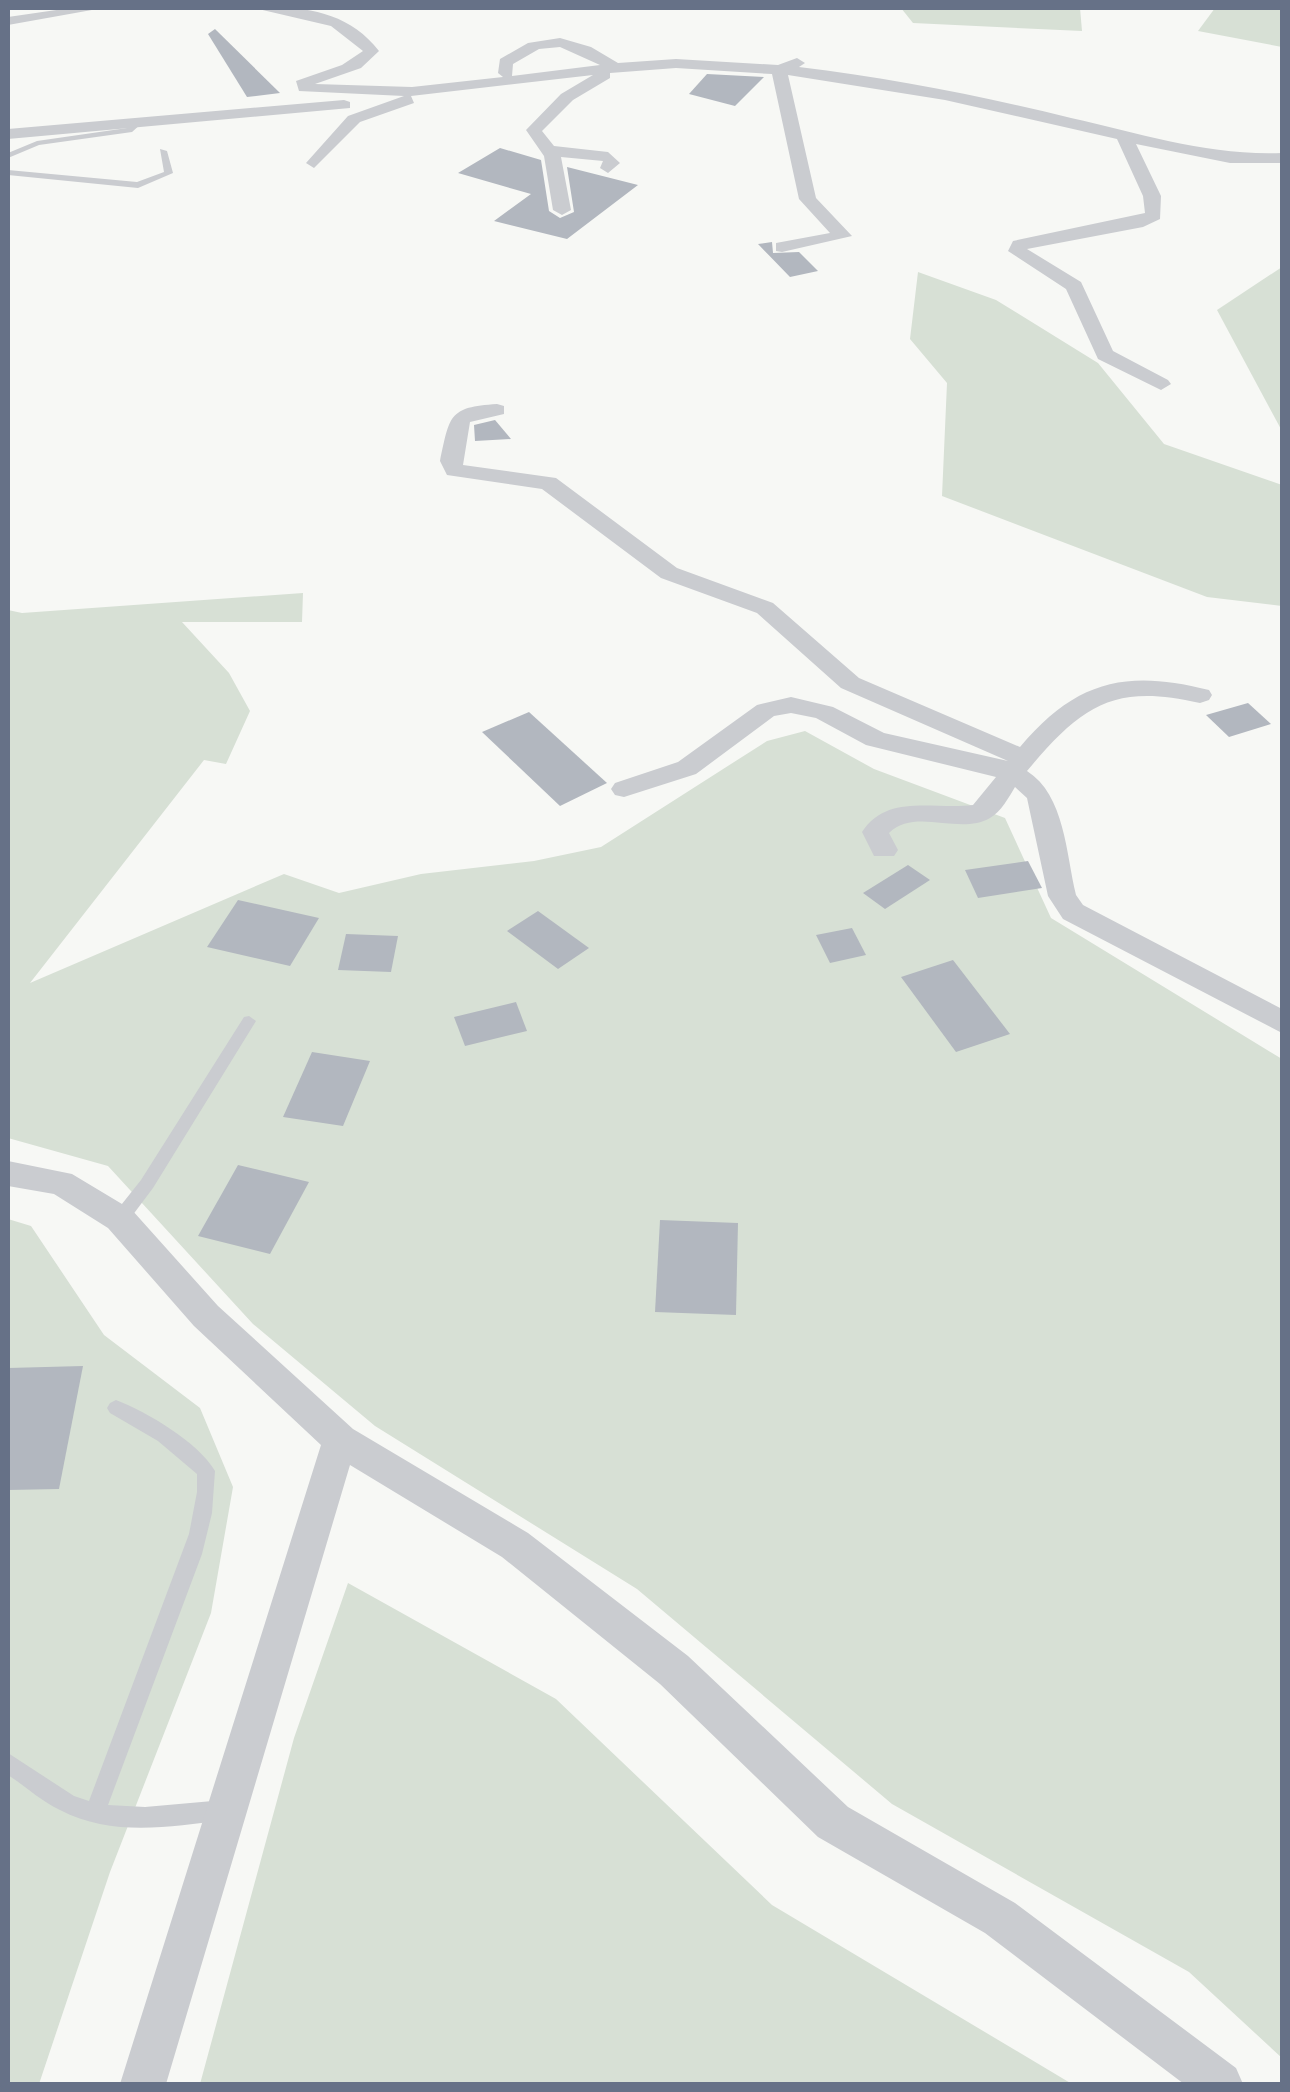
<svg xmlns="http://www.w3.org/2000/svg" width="1290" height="2092" viewBox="0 0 1290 2092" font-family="Manrope,sans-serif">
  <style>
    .green { fill: #d7e0d5 }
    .building { fill: #b2b7bf }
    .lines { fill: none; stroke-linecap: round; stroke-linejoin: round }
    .service { fill: #caccd0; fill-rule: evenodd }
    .minor { fill: #caccd0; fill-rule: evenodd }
  </style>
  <rect width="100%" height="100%" fill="#f7f8f5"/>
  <!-- green -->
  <g class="green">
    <polygon points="901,8 1080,8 1082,31 913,23"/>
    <polygon points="1215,8 1282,8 1282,47 1198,31"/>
    <polygon points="1282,267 1282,431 1217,310"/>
    <polygon points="918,272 996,300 1098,363 1164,444 1282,485 1282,606 1207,597 942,496 947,383 910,339"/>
    <polygon points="303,593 302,622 182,622 229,673 250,711 226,764 204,760 30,983 284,874 339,893 421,874 534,861 601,847 767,741 805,731 874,769 1005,818 1051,918 1282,1059 1282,2058 1189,1972 892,1804 637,1589 375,1426 253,1324 108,1166 8,1138 8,610 22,613"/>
    <polygon points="8,1219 31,1226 104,1335 200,1408 233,1487 211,1613 110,1872 39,2084 8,2084"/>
    <polygon points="348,1583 556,1699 772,1905 1072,2084 200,2084 294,1738"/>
  </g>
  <!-- building -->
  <g class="building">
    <polygon points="215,29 280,93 247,97 208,34"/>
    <polygon points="707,74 764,77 735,106 689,94"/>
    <polygon points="500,148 541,160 549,211 560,218 574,212 567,167 638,185 567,239 494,221 531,194 458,173"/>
    <polygon points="772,242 773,253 799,252 818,271 790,277 758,244"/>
    <polygon points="495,420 511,439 475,441 474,425"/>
    <polygon points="1248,703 1271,724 1229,737 1206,715"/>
    <polygon points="529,712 607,783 560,806 482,732"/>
    <polygon points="1028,861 1042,888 978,898 965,870"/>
    <polygon points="908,865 930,880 885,909 863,893"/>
    <polygon points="238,900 319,918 290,966 207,947"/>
    <polygon points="538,911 589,948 558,969 507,931"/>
    <polygon points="852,928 866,955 830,963 816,935"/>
    <polygon points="346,934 398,936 391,972 338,970"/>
    <polygon points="953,960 1010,1034 956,1052 901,977"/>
    <polygon points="516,1002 527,1031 465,1046 454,1017"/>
    <polygon points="312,1052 370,1061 343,1126 283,1117"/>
    <polygon points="238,1165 309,1182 270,1254 198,1236"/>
    <polygon points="660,1220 738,1223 736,1315 655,1312"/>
    <polygon points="83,1366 59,1489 8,1490 8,1368"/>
  </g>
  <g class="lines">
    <!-- service -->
    <g class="service">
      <polygon points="135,121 142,123 132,132 39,145 8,158 8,153 37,141 127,128"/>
      <polygon points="160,149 167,151 173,173 138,188 8,175 8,170 137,182 164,172"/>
      <polygon points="249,1016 256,1021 153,1188 126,1224 120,1226 114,1224 112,1219 114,1214 141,1180 244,1017"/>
      <path d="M116,1400C147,1412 198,1442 215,1471L212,1513L202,1554L108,1805L145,1807L224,1800L231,1803L234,1810L231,1817L224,1820C169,1827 112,1837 60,1810C41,1801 25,1786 8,1775V1753L74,1796L89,1801L189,1534L197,1492V1474L158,1441L110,1413L107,1408L110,1403Z"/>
    </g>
    <!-- minor -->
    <g class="minor">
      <polygon points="70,8 103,8 8,25 8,17"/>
      <path d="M254,8C301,5 348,11 379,51L361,68L315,84L412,87L503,77L498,73L500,59L528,43L560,38L591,47L618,63L676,59L778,65L797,58L805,63L799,67C891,78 982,96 1071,118C1142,134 1209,156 1282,153V163H1230L1136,144L1161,196L1160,219L1143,227L1027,249L1081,282L1113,351L1168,380L1171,384L1161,390L1098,359L1066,289L1008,251L1013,241L1145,213L1143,196L1117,139L945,100L788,75L816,198L852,236L782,252L776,251V243L830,233L799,199L772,74L676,68L610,73V78L573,100L542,131L554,146L608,152L620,163L608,173L600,168L603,161L561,157L571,210L562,215L553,210L544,156L526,130L561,94L593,75L411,96L414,103L360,122L314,168L306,163L348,116L404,96L299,91L296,81L342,65L363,51L331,26ZM560,47L600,65L512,76L513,64L539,49Z"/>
      <polygon points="344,100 350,102 350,108 8,139 8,129"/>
      <path d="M497,404L504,406V414L470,422L463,465L556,478L677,568L773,603L859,678L1020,747C1076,680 1127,669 1209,690L1212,695L1209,700L1200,703C1114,683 1082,705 1027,771C1065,795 1066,854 1076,895L1083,905L1282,1009V1033L1063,919L1048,896L1027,798L1015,787C1009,797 1001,812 990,818C959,836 916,807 889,833L898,850L894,856H874L862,832C887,793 934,810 973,805L996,777L866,745L816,718L791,713L774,716L696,774L624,797L615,795L611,789L615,783L678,762L757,705L791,697L833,707L884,733L1008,761L841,688L757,613L661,578L542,489L447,475L440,461C450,416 448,407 497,404Z"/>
      <polygon points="8,1161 72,1174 132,1210 218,1306 353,1429 528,1533 688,1656 848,1807 1015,1903 1236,2068 1243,2084 1184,2084 985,1933 818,1837 660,1684 502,1557 350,1465 166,2084 120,2084 321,1445 194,1326 108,1228 54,1194 8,1186"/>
    </g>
  </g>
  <!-- border -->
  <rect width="1290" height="2092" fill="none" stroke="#667187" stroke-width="20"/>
</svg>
